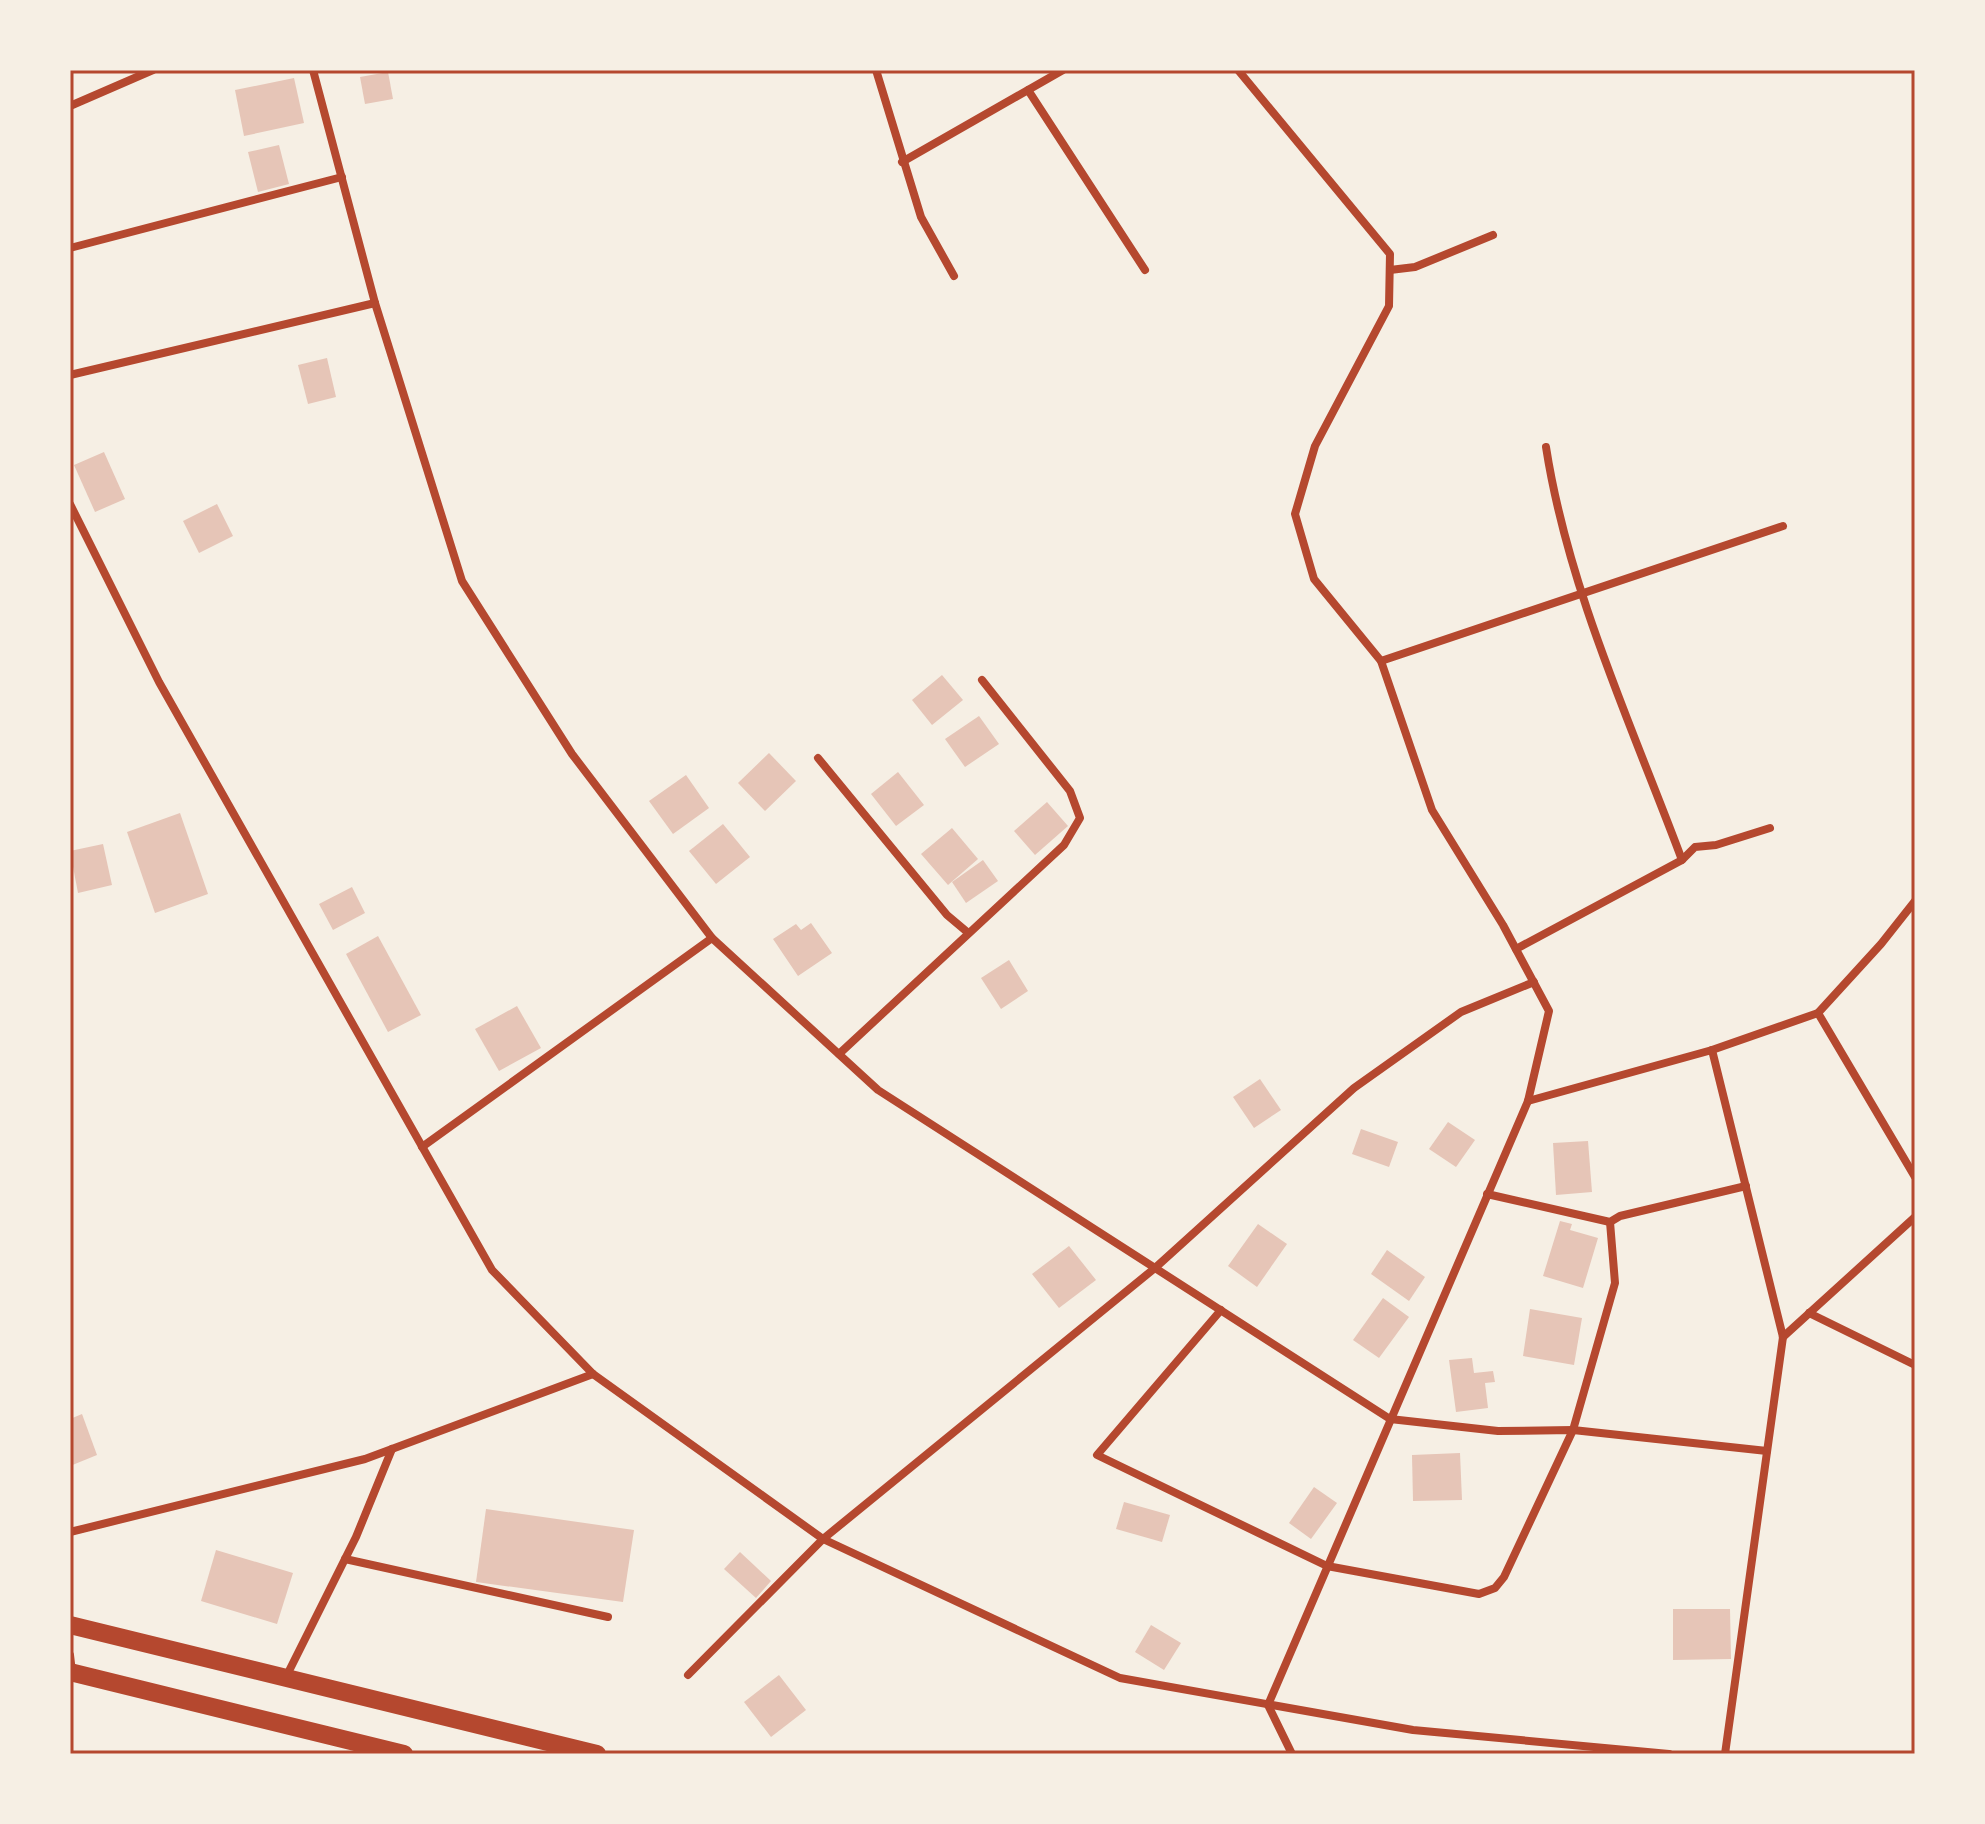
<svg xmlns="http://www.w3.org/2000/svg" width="1985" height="1824" viewBox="0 0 1985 1824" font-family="'PT Sans',sans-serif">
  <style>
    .building { fill: #e6c5b7 }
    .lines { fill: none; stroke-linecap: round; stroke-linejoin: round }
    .minor { stroke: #b5482f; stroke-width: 8 }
    .trunk { stroke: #b5482f; stroke-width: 18 }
    .neatline { fill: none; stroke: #b5482f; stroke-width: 3 }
  </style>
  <rect width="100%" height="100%" fill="#f6efe4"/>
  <!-- building -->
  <g class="building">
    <polygon points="388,72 393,99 365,104 360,77"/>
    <polygon points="294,78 304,123 244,136 235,90"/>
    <polygon points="279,145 289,184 258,192 248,152"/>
    <polygon points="327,358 336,397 308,404 298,365"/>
    <polygon points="104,452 125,499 95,512 74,465"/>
    <polygon points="217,504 233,536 199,553 183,521"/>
    <polygon points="942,675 963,700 932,725 912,700"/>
    <polygon points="979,716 999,744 965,767 945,739"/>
    <polygon points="769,753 796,781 765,811 738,783"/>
    <polygon points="898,772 924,805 896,826 871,794"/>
    <polygon points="686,775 709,808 673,834 649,801"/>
    <polygon points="1047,802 1068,826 1035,855 1014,831"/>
    <polygon points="180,813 208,894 155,913 127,832"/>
    <polygon points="723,824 750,857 716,884 689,851"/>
    <polygon points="952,828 978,859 948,885 921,854"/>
    <polygon points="103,844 112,885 78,893 70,851"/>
    <polygon points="983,860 998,881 966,903 952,882"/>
    <polygon points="352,887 365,913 333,930 319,904"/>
    <polygon points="811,923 832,953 798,976 773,939 796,924 801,930"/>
    <polygon points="378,936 421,1015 388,1032 346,954"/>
    <polygon points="1009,960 1028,991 1001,1009 981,978"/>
    <polygon points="517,1006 541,1048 499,1071 475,1029"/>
    <polygon points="1260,1079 1281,1110 1254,1128 1233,1097"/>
    <polygon points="1448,1122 1475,1140 1456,1167 1429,1149"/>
    <polygon points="1361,1129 1398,1142 1389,1167 1352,1154"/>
    <polygon points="1588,1141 1592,1192 1556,1195 1553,1143"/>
    <polygon points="1560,1221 1572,1224 1570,1230 1598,1238 1583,1288 1543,1276"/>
    <polygon points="1258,1224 1287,1244 1257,1287 1228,1266"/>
    <polygon points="1069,1246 1096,1280 1059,1308 1032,1274"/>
    <polygon points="1387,1250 1425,1277 1409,1301 1371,1274"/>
    <polygon points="1383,1298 1409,1317 1379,1358 1353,1340"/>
    <polygon points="1530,1309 1582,1318 1574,1365 1523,1356"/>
    <polygon points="1472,1358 1474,1373 1493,1371 1495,1382 1485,1383 1488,1408 1456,1412 1449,1360"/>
    <polygon points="82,1414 97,1455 70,1466 70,1419"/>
    <polygon points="1460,1453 1462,1500 1413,1501 1412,1455"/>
    <polygon points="1314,1487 1337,1503 1311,1539 1289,1523"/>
    <polygon points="1124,1502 1170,1515 1162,1542 1116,1529"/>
    <polygon points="486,1509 634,1530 623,1602 476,1582"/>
    <polygon points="216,1550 293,1573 277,1624 201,1601"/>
    <polygon points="740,1552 771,1581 756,1598 724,1569"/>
    <polygon points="1673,1609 1730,1609 1731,1659 1673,1660"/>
    <polygon points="1151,1625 1181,1643 1164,1670 1135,1652"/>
    <polygon points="779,1675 806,1710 771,1737 744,1702"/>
  </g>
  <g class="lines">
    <!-- minor -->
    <g class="minor">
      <polyline points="313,70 375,303 462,581 572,754 712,938 878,1090 1390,1419 1498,1431 1573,1430 1767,1451"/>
      <polyline points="876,70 921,217 954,276"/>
      <polyline points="1238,70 1390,254 1389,306 1315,446 1295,514 1314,579 1381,661 1432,810 1503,925 1549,1011 1528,1101 1268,1705 1292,1754"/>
      <polyline points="1028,90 1145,270"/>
      <polyline points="70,106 153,70"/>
      <polyline points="902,162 1063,70"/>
      <polyline points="70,248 342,177"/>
      <polyline points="1390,270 1415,267 1493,235"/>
      <polyline points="70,375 375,303"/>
      <polyline points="70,504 159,682 492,1270 593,1374 823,1539 1120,1678 1413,1730 1669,1754"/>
      <polyline points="1381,661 1783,526"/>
      <polyline points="818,758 947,915 966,931"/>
      <polyline points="1682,860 1695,847 1716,845 1770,828"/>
      <path d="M1516,949L1682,860C1632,726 1568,589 1546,447"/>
      <polyline points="1818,1013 1915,1177"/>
      <polyline points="1712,1050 1783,1337 1725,1754"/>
      <polyline points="839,1054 1064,845 1080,818 1070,791 982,680"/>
      <polyline points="1528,1101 1712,1050 1818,1013 1881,944 1915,901"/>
      <polyline points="422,1147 712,938"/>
      <polyline points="1487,1194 1610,1222 1620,1216 1746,1186"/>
      <polyline points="1221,1310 1097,1455 1327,1566 1479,1594 1495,1588 1504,1577 1573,1430 1615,1283 1610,1222"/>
      <polyline points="1809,1313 1915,1365"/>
      <polyline points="1783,1337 1915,1217"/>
      <polyline points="70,1532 365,1459 593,1374"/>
      <polyline points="345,1559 608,1617"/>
      <polyline points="70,1655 72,1672"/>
      <polyline points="688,1675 823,1539 1155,1268 1354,1088 1461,1012 1534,982"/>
      <polyline points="286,1677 356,1537 392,1449"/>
    </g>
    <!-- trunk -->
    <g class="trunk">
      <polyline points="70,1625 597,1754"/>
      <polyline points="70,1672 404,1754"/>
    </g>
  </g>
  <!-- border -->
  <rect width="1985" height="1824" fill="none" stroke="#f6efe4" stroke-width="144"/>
  <rect x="72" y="72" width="1841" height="1680" class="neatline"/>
</svg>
